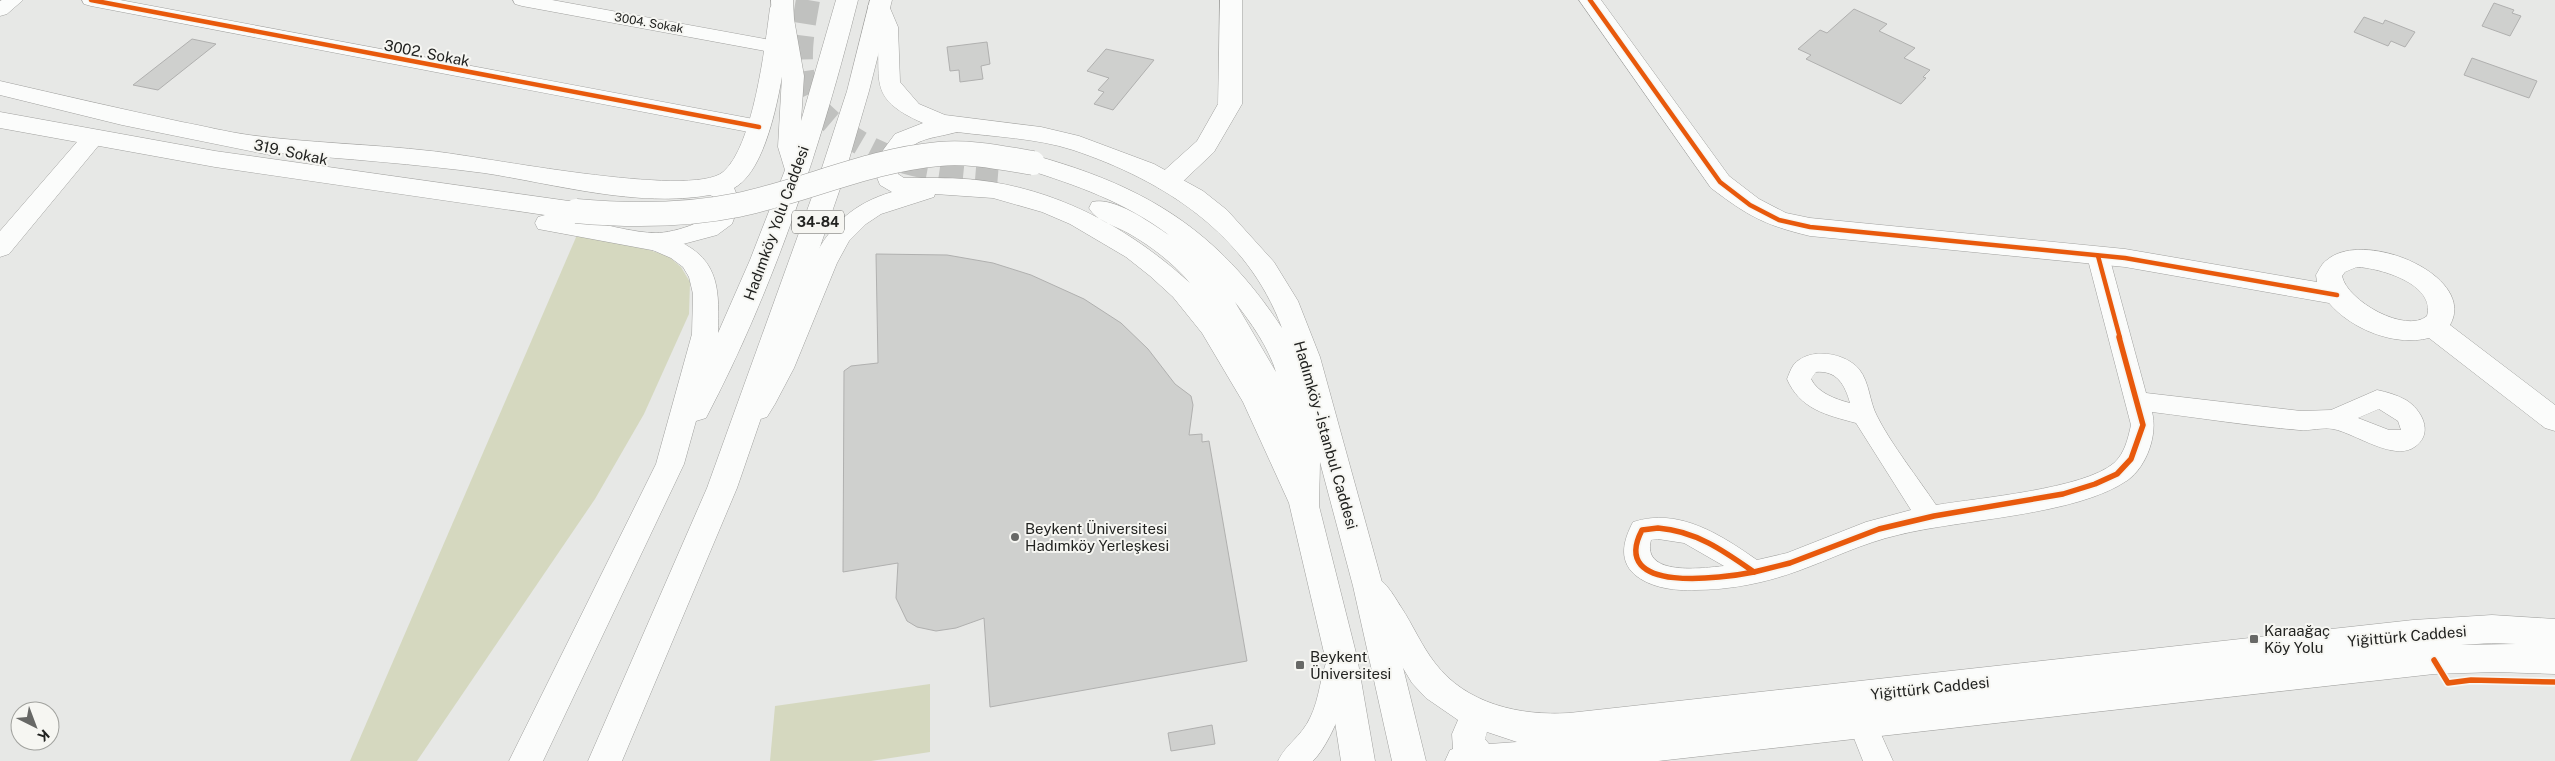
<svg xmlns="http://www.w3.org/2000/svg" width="2555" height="761" viewBox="0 0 2555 761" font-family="'Public Sans',sans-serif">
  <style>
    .green { fill: #d5d8bf }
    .building { fill: #cfd0ce; stroke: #b0b0af }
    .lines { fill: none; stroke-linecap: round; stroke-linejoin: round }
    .primary-tunnel { stroke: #c0c1bf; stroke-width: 24; stroke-dasharray: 24 12; stroke-linecap: butt }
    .street-casing { stroke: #a0a09e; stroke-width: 1 }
    .secondary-casing { stroke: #a0a09e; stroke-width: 1 }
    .primary-casing { stroke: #a0a09e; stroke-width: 1 }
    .highway-casing { stroke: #a0a09e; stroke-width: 1 }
    .street { fill: #fbfcfb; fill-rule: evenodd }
    .secondary { fill: #fbfcfb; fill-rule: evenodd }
    .primary { fill: #fbfcfb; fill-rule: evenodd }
    .highway { fill: #fbfcfb; fill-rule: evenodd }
    .primary-bridge-casing { stroke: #a0a09e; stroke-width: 25; stroke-linecap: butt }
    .primary-bridge { stroke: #fbfcfb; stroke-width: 24 }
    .cycleway-far1-casing { stroke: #f6f6f2; stroke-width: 7 }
    .cycleway-casing { stroke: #f6f6f2; stroke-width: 9 }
    .cycleway-far1 { stroke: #e8590c; stroke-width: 4.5 }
    .cycleway { stroke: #e8590c; stroke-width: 5.5 }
    .poi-dot { fill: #676866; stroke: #f6f6f2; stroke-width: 2 }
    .labels { text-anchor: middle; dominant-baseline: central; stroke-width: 4; stroke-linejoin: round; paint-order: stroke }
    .far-street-label { font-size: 12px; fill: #222321; stroke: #f6f6f2 }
    .shield { fill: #f6f6f2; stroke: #626260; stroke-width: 1 }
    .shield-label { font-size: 14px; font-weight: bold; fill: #222321 }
    .street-label { font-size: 15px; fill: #222321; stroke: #f6f6f2 }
    .poi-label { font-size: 15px; fill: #222321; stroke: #f6f6f2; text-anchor: start }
  </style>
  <rect width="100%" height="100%" fill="#e7e8e6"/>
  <!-- green -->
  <g class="green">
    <polygon points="577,235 646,249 668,256 681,267 690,282 689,314 644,414 595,499 417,761 350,761"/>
    <polygon points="930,684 930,752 871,761 770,761 775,706"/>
  </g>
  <!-- building -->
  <g class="building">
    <polygon points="2494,3 2514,10 2512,13 2521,16 2510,36 2482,26"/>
    <polygon points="1854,9 1887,24 1879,31 1915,48 1904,58 1930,70 1923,77 1926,78 1901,104 1806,59 1811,55 1798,49 1820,30 1827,33"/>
    <polygon points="2364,17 2383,24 2385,20 2415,32 2405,47 2391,41 2388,46 2354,32"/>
    <polygon points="192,39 216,44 158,90 133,85"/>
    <polygon points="987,42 990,64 981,66 983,79 960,82 959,70 950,71 947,47"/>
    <polygon points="1106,49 1154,60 1113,110 1094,104 1104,92 1098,90 1109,78 1087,71"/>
    <polygon points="2472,58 2537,81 2529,98 2464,75"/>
    <polygon points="876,254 947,255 993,263 1031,275 1084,299 1121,323 1148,349 1175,384 1191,396 1193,405 1189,435 1202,434 1202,442 1209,441 1247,661 990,707 984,618 956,628 936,631 917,627 907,621 896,598 898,563 843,572 844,371 851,366 878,363"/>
    <polygon points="1212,725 1215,744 1171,751 1168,733"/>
  </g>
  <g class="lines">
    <!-- primary-tunnel -->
    <path class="primary-tunnel" d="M808,0C803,28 796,60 806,88C811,103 823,116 836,126C886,167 937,170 998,175"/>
    <defs>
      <g id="street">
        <polygon points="2,0 23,0 7,14 0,16 0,1"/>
        <polygon points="82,0 120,0 759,120 766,122 769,127 766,132 759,134 91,6 84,4"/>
        <polygon points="513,0 552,0 776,41 783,43 786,47 783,51 776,53 522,6 515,4"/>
        <path d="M2098,248L2106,250L2109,256L2146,393L2301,411L2331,410L2377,390C2387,392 2397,395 2406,400C2421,409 2434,432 2416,446C2395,463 2355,433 2333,429C2323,427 2310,431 2299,430C2250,426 2201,418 2152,412C2158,434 2147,466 2128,480C2076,516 1961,519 1898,535C1863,543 1831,559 1798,571C1765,583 1730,590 1695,590C1675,591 1650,588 1634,574C1618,559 1624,539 1633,522C1679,507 1721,535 1757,560L1787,553L1866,522L1911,510L1856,423C1826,415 1800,409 1787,379C1790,372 1792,364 1799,360C1816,348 1846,354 1859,369C1870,383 1869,401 1877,416C1891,444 1918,478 1936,505C1978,498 2084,489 2114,463C2125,453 2128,438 2131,425L2087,256L2090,250ZM1816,372C1837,370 1845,385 1850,403C1835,399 1818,393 1811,379ZM2379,409L2398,421L2401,430H2389L2358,418ZM1658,539L1684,543L1724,566C1703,568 1641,577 1651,540Z"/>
        <path d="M1339,652L1349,655C1359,677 1331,744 1313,761H1278C1286,744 1301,737 1310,718C1320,698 1320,675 1329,655Z"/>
        <polygon points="1862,710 1872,714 1893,761 1863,761 1848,723 1852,714"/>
      </g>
      <g id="secondary">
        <polygon points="1220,0 1242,0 1242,104 1214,152 1176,188 1167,190 1158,188 1155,182 1158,176 1197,141 1218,104"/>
        <path d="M1579,0H1601L1729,176L1759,199L1786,213L1810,218L2125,249L2317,282L2316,275C2319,270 2322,263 2327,260C2364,228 2478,276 2450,325L2555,405V431L2545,428L2429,338C2395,347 2351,329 2329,303L2125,267L1810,236C1764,225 1748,216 1711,188ZM2357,267C2380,268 2436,284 2427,316C2406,334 2347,301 2342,276L2345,272Z"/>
        <polygon points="91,132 99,135 103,140 99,145 9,254 0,257 0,231 83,135"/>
        <path d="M1370,575C1386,580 1392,593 1401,607C1413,625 1421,645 1435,663C1466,704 1520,716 1569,713L2413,620L2492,615L2555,619V674L2496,672L2434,674L1658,761H1445L1450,750L1453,749L1452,734L1458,720L1426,698L1412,683L1355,588L1359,579ZM2492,643L2516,644L2461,645ZM1487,732L1517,742L1489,744L1485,739Z"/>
      </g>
      <g id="primary">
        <path d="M881,0L887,1L898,27L900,82L919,104L945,115L1041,127L1079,136L1154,164L1203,191L1227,210L1274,262L1298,301L1320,357L1383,586L1426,761H1392L1353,586L1320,462L1319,506L1357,657L1375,761H1341L1325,657L1289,503L1243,402L1202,333L1173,297L1150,276L1126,257L1070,224L1042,212L993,198L935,194L934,197L881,214L866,224L849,241L837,263L794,368L775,404L767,417L757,420L747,417L743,409C755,386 768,366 779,342C807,277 816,214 892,192L880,185L872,165L895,134L923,123C863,97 884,78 876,28C875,21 871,13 868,6L871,1ZM957,132C995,137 1036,138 1073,150C1165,181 1247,234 1282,328C1217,229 1145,186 1033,155L1025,157L1021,163L1025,169C1076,185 1125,202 1169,235C1151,223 1114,196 1092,202L1089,208C1096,221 1116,226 1128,233C1151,246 1173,263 1190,283C1134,232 1067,194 992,182C963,177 933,178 904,178L898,174L896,165C914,136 928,140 957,132ZM1235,302C1251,323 1268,346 1276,372Z"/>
        <path d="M781,2L789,3L792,8C786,51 775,166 734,188L740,202L732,224L717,235L657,251L538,229L535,223L538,217L545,215L215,167L0,128V112L215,151L576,202L585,205L588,211L585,217L577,219C599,223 635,233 656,233C673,233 723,220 714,197L710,195C638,208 555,184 484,173C415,164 346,159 277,153L270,155L122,125L0,95V81C61,95 121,109 182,122C204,126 227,132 249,135C309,143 371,144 431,151C481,156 691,199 723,172C753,147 765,47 770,8L773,3Z"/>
      </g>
      <g id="highway">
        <path d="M771,0H793L794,19L804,76L801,121L836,0H858C822,143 775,287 706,418L696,421L684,464L543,761H509L656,464L692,334L693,294L689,277L683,267L671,258L648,248L644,242L648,236C660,232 667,236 678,241C721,260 719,293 718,333L750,260L785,170L778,147L782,76L772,19Z"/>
        <polygon points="870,0 892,0 869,91 843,180 737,488 622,761 588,761 707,488 818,180 847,91"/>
      </g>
    </defs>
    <!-- street casing -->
    <use href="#street" class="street-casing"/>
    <!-- secondary casing -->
    <use href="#secondary" class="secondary-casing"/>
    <!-- primary casing -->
    <use href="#primary" class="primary-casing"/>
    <!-- highway casing -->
    <use href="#highway" class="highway-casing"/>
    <!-- street -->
    <use href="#street" class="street"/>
    <!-- secondary -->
    <use href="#secondary" class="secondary"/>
    <!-- primary -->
    <use href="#primary" class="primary"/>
    <!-- highway -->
    <use href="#highway" class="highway"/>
    <defs>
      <path id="primary-bridge" d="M576,211C630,216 684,216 738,205C805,191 870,160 939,154C970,151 1002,158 1033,163"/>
    </defs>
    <!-- primary-bridge casing -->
    <use href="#primary-bridge" class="primary-bridge-casing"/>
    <!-- primary-bridge -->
    <use href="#primary-bridge" class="primary-bridge"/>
    <defs>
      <g id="cycleway-far1">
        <polyline points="91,0 759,127"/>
        <polyline points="1590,0 1720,182 1750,205 1779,220 1810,227 2125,258 2337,295"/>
        <polyline points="2098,256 2120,338"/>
      </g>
      <g id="cycleway">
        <path d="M1658,528C1696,531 1724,551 1754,572C1724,578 1608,595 1642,530Z"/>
        <polyline points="1754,572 1790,563 1879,529 1934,516 2063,494 2095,484 2117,474 2131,459 2143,425 2119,337"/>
        <polyline points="2434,660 2448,683 2471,680 2555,682"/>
      </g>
    </defs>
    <!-- cycleway-far1 casing -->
    <use href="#cycleway-far1" class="cycleway-far1-casing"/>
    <!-- cycleway casing -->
    <use href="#cycleway" class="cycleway-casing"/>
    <!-- cycleway-far1 -->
    <use href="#cycleway-far1" class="cycleway-far1"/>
    <!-- cycleway -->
    <use href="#cycleway" class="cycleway"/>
  </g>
  <!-- markers -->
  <g class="poi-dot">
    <circle cx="1015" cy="537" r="5"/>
    <rect x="2249" y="634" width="10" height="10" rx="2.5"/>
    <rect x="1295" y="660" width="10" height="10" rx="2.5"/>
  </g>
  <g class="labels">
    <!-- far-street labels -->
    <g class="far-street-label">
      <text transform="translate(649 23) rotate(10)">3004. Sokak</text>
    </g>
    <!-- shield labels -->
    <rect class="shield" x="792" y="210.5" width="52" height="23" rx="4"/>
    <g class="shield-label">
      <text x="818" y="222">34-84</text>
    </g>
    <!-- street labels -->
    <g class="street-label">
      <text transform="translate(427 53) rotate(11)">3002. Sokak</text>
      <text transform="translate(291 152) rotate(12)">319. Sokak</text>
      <text transform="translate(776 223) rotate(-70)">Hadımköy Yolu Caddesi</text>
      <text transform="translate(1326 435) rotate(74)">Hadımköy - İstanbul Caddesi</text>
      <text transform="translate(2407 636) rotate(-5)">Yiğittürk Caddesi</text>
      <text transform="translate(1930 688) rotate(-6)">Yiğittürk Caddesi</text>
    </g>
    <!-- poi labels -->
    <g class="poi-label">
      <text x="1025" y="528">Beykent Üniversitesi<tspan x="1025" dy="17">Hadımköy Yerleşkesi</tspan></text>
      <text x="2264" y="630">Karaağaç<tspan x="2264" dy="17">Köy Yolu</tspan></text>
      <text x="1310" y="656">Beykent<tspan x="1310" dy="17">Üniversitesi</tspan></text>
    </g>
  </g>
  <!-- north arrow -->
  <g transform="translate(35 726) rotate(138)"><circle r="24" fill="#f6f6f2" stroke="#a1a29e"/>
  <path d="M0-4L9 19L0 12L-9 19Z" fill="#676866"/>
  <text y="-8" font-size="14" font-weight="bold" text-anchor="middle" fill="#222321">K</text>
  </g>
</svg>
